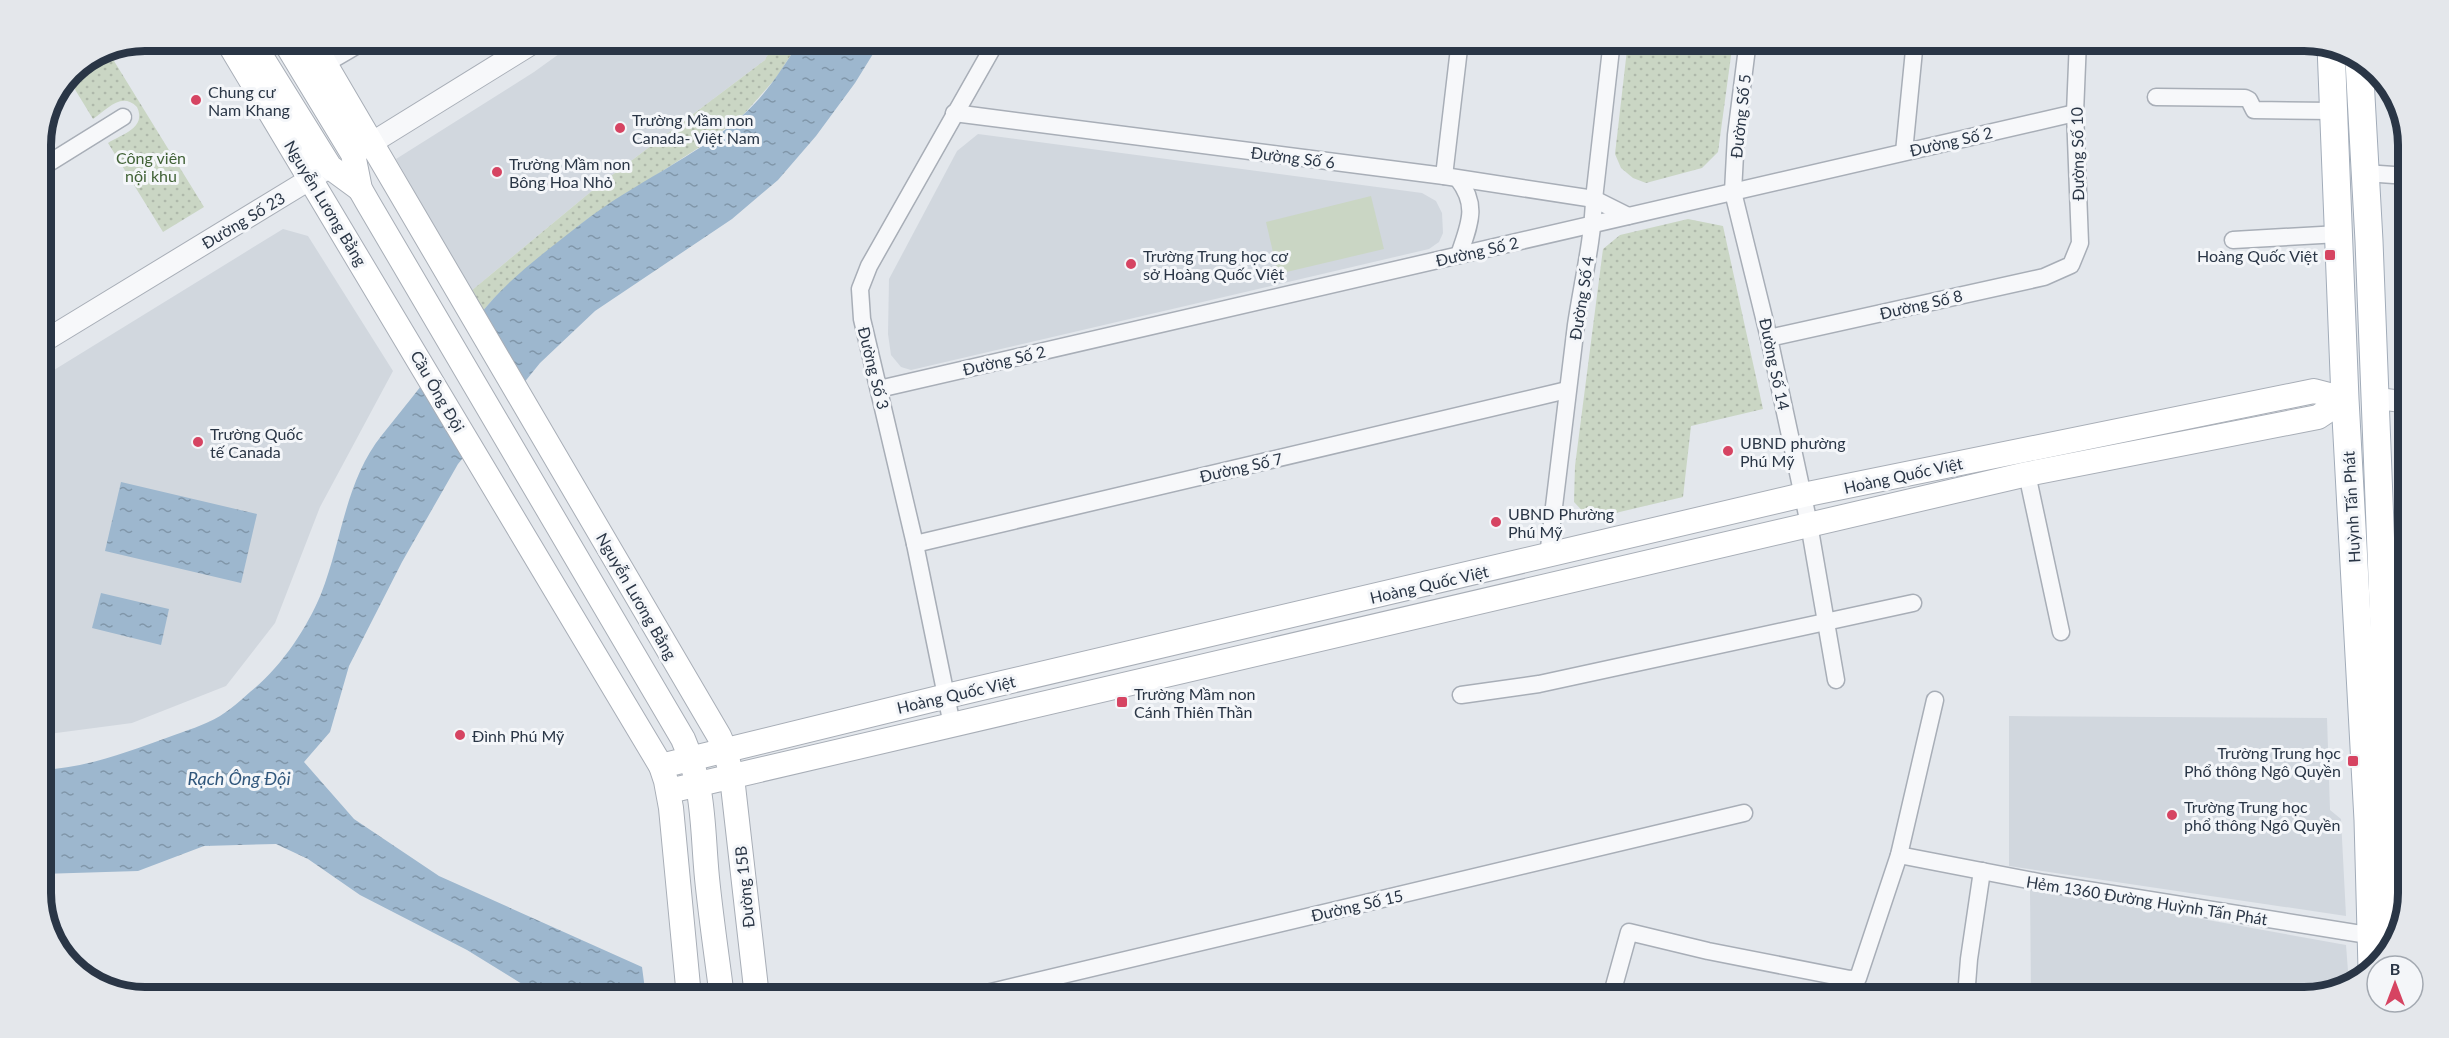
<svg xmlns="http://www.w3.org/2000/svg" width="2449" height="1038" viewBox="0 0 2449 1038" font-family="Lato,sans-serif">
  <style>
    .built { fill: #d1d7de }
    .green { fill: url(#green-dots) }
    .pitch { fill: #cad6c4 }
    .water { fill: url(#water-ripples) }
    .pier { fill: #e3e7ec }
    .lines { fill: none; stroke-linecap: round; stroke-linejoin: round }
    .minor-casing { stroke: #a8aeb7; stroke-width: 19 }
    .tertiary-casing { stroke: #a8aeb7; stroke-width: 23 }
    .secondary-casing { stroke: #a8aeb7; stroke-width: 26 }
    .primary-casing { stroke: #a2acb9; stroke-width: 29 }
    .minor { stroke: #f7f8fa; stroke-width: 16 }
    .tertiary { stroke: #f7f8fa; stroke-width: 21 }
    .secondary { stroke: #fff; stroke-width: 24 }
    .primary { stroke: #fff; stroke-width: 27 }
    .poi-dot { fill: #d64462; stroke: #f4f6f9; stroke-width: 2 }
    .labels { text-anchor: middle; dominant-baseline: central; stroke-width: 6; stroke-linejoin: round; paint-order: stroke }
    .poi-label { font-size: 16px; fill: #2a3646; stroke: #f4f6f9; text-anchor: start }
    .street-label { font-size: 16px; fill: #2a3646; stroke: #f4f6f9 }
    .park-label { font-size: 16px; fill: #416236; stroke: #f4f6f9 }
    .water-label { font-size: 18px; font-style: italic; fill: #31577c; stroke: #f4f6f9 }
    .rim { fill: none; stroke: #2a3646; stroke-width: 8 }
  </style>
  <defs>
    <pattern id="green-dots" width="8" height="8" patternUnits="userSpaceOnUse" patternTransform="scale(1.5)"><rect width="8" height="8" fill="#cad6c4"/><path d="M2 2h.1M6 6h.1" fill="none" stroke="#aeb8aa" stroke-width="1.8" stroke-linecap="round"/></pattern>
    <pattern id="water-ripples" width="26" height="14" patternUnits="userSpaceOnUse" patternTransform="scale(1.5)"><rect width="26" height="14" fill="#9db7ce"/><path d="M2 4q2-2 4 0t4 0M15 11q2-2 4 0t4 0" fill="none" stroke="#8096a9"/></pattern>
  </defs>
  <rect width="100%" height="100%" fill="#e3e7ec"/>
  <!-- built -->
  <g class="built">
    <polygon points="577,41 775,41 765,60 599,185 471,291 396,159 534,72"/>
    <polygon points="978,134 1422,193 1436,201 1442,213 1443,233 1439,242 1429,249 911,370 901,367 891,355 888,334 889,279 957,151"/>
    <polygon points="283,229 308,236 393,371 320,507 275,623 226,686 132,723 41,735 41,378"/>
    <polygon points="2009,716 2327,718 2330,810 2341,819 2346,916 2009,866"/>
    <polygon points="2030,888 2346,945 2349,984 2305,997 2031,997"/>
  </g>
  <!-- green -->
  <g class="green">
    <polygon points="775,41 800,41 776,78 744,114 709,141 585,221 495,297 483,311 471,291 599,185 765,60"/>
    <polygon points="1628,41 1733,41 1718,152 1702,168 1646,183 1633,178 1621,168 1615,154"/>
    <path d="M106,48L204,207L163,232L108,143C122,134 147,128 137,107C121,91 107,110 93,119L68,78L71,71Z"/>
    <polygon points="1688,219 1723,226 1763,409 1691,426 1683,497 1590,519 1574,502 1575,466 1603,249 1620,235"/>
  </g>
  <!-- pitch -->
  <polygon class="pitch" points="1371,196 1384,249 1278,274 1266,222"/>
  <!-- water -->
  <g class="water">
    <path d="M800,41H881L855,83L816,136L778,180L732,219L595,311L540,363L458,464L402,562L349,666L330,732L304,762L354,819L439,876L642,967L646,997H543L467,950L360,895L308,859L276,844L204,846L138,871L41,874V770C85,768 128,752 169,737C185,731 205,725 220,716C231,709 241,700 250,692C281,667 306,630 321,594C342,541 345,481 382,435C419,389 455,342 494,298C520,270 553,246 582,223C633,183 695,158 743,115C767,94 783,67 800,41Z"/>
    <polygon points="121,482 257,514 241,583 105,551"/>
    <polygon points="101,593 169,609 161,645 92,628"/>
  </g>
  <!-- pier -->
  <polygon class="pier" points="482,308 526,384 465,460 420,385"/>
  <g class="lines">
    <defs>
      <g id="minor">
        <polyline points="1748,40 1736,135 1733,192 1769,338 1809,524 1836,680"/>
        <polyline points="325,64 366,40"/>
        <polyline points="2156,97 2245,98 2249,100 2254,110 2334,111"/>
        <polyline points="954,113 1444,176 1594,199 1628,216"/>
        <polyline points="1904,152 1915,40"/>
        <polyline points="41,168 123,117"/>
        <polyline points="2365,173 2408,176"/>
        <polyline points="1444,176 1460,40"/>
        <path d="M1458,179C1479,206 1469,225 1459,255"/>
        <polyline points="2233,240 2339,234"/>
        <polyline points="1769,338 2044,277 2071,265 2080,243 2075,113 2078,40"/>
        <polyline points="879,389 2075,113"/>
        <polyline points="2027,474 2061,632"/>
        <polyline points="915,544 1567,390"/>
        <path d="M1548,556C1557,479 1566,402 1576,325C1582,284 1593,240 1594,199L1612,40"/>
        <polyline points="1461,695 1539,684 1913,603"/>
        <polyline points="952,725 915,544 862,319 860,289 869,266 997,40"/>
        <polyline points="1899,855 2044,883 2380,937"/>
        <polyline points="970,997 1744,813"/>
        <polyline points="1611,997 1629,932 1708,951 1850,979 1858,978 1899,855 1935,700"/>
        <polyline points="1966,997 1969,959 1982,871"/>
      </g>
      <g id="tertiary">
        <polyline points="357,152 538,40"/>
        <polyline points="41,343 325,170"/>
        <polyline points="2374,398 2406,402"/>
      </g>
      <g id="secondary">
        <polyline points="227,40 661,766 666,781 671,808 689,997"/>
        <polyline points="251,40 330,167 360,189"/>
        <path d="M284,40L353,154L360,189L368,203L683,739C705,789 702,826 707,878C711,918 717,958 722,997"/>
        <polyline points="311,40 719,736 725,750 732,777 757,997"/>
        <polyline points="661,766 947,696 1803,495 2314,391 2345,399"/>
        <polyline points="669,791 2027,474 2318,417 2345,399"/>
      </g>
      <g id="primary">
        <polyline points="2331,46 2345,399 2368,820 2372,969"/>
        <polyline points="2359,60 2369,241 2396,939"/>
      </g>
    </defs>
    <!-- minor casing -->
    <use href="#minor" class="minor-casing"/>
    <!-- tertiary casing -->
    <use href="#tertiary" class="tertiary-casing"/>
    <!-- secondary casing -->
    <use href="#secondary" class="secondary-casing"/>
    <!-- primary casing -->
    <use href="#primary" class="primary-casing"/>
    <!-- minor -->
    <use href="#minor" class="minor"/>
    <!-- tertiary -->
    <use href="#tertiary" class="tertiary"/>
    <!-- secondary -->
    <use href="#secondary" class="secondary"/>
    <!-- primary -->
    <use href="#primary" class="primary"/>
  </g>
  <!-- markers -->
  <g class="poi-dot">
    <circle cx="196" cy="100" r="6"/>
    <circle cx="620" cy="128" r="6"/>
    <circle cx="497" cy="172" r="6"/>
    <rect x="2324" y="249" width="12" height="12" rx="3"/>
    <circle cx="1131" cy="264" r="6"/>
    <circle cx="198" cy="442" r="6"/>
    <circle cx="1728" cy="451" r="6"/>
    <circle cx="1496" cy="522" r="6"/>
    <rect x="1116" y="696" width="12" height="12" rx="3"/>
    <circle cx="460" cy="735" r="6"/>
    <rect x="2347" y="755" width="12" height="12" rx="3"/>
    <circle cx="2172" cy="815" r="6"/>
  </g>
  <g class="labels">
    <!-- poi labels -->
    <g class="poi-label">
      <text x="208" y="91">Chung cư<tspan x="208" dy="18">Nam Khang</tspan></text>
      <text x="632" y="119">Trường Mầm non<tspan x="632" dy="18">Canada- Việt Nam</tspan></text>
      <text x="509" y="163">Trường Mầm non<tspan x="509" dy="18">Bông Hoa Nhỏ</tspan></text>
      <text x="1143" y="255">Trường Trung học cơ<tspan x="1143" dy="18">sở Hoàng Quốc Việt</tspan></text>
      <text x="2318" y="255" text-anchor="end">Hoàng Quốc Việt</text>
      <text x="210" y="433">Trường Quốc<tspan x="210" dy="18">tế Canada</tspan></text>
      <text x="1740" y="442">UBND phường<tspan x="1740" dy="18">Phú Mỹ</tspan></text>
      <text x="1508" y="513">UBND Phường<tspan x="1508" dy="18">Phú Mỹ</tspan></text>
      <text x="1134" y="693">Trường Mầm non<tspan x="1134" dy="18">Cánh Thiên Thần</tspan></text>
      <text x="472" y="735">Đình Phú Mỹ</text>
      <text x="2341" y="752" text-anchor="end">Trường Trung học<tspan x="2341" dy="18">Phổ thông Ngô Quyền</tspan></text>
      <text x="2184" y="806">Trường Trung học<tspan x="2184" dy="18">phổ thông Ngô Quyền</tspan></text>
    </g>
    <!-- street labels -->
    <g class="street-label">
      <text transform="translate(1740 116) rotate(-84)">Đường Số 5</text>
      <text transform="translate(1951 141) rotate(-13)">Đường Số 2</text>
      <text transform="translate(2077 154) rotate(-91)">Đường Số 10</text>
      <text transform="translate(1293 157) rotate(7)">Đường Số 6</text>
      <text transform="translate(326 203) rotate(59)">Nguyễn Lương Bằng</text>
      <text transform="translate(243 220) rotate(-31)">Đường Số 23</text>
      <text transform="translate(1477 251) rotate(-13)">Đường Số 2</text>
      <text transform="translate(1581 298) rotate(-81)">Đường Số 4</text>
      <text transform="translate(1921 304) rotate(-13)">Đường Số 8</text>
      <text transform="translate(1004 360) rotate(-13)">Đường Số 2</text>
      <text transform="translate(1775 364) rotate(78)">Đường Số 14</text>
      <text transform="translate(874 368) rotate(76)">Đường Số 3</text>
      <text transform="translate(438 391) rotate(60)">Cầu Ông Đội</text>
      <text transform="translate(1241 467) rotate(-13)">Đường Số 7</text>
      <text transform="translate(1903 475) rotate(-12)">Hoàng Quốc Việt</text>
      <text transform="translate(2351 507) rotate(-93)">Huỳnh Tấn Phát</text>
      <text transform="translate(1429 584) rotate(-13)">Hoàng Quốc Việt</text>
      <text transform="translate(637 596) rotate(60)">Nguyễn Lương Bằng</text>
      <text transform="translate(956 694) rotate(-13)">Hoàng Quốc Việt</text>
      <text transform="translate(744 887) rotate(-96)">Đường 15B</text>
      <text transform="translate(2147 900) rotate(9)">Hẻm 1360 Đường Huỳnh Tấn Phát</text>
      <text transform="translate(1357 905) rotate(-13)">Đường Số 15</text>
    </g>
    <!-- park labels -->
    <g class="park-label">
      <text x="151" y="157">Công viên<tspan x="151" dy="18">nội khu</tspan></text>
    </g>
    <!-- water labels -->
    <g class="water-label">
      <text x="239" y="778">Rạch Ông Đội</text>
    </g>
  </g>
  <!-- crop -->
  <path d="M0 0H2449V1038H0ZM145 51H2304A94 94 0 0 1 2398 145V893A94 94 0 0 1 2304 987H145A94 94 0 0 1 51 893V145A94 94 0 0 1 145 51Z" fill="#e4e7eb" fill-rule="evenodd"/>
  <path class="rim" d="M145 51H2304A94 94 0 0 1 2398 145V893A94 94 0 0 1 2304 987H145A94 94 0 0 1 51 893V145A94 94 0 0 1 145 51Z"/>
  <!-- north arrow -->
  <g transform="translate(2395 984)"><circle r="28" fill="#f4f6f9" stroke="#a3a9b1" stroke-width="1.5"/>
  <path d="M0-4.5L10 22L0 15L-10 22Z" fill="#d64462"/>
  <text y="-9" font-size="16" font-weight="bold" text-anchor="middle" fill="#2a3646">B</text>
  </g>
</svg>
